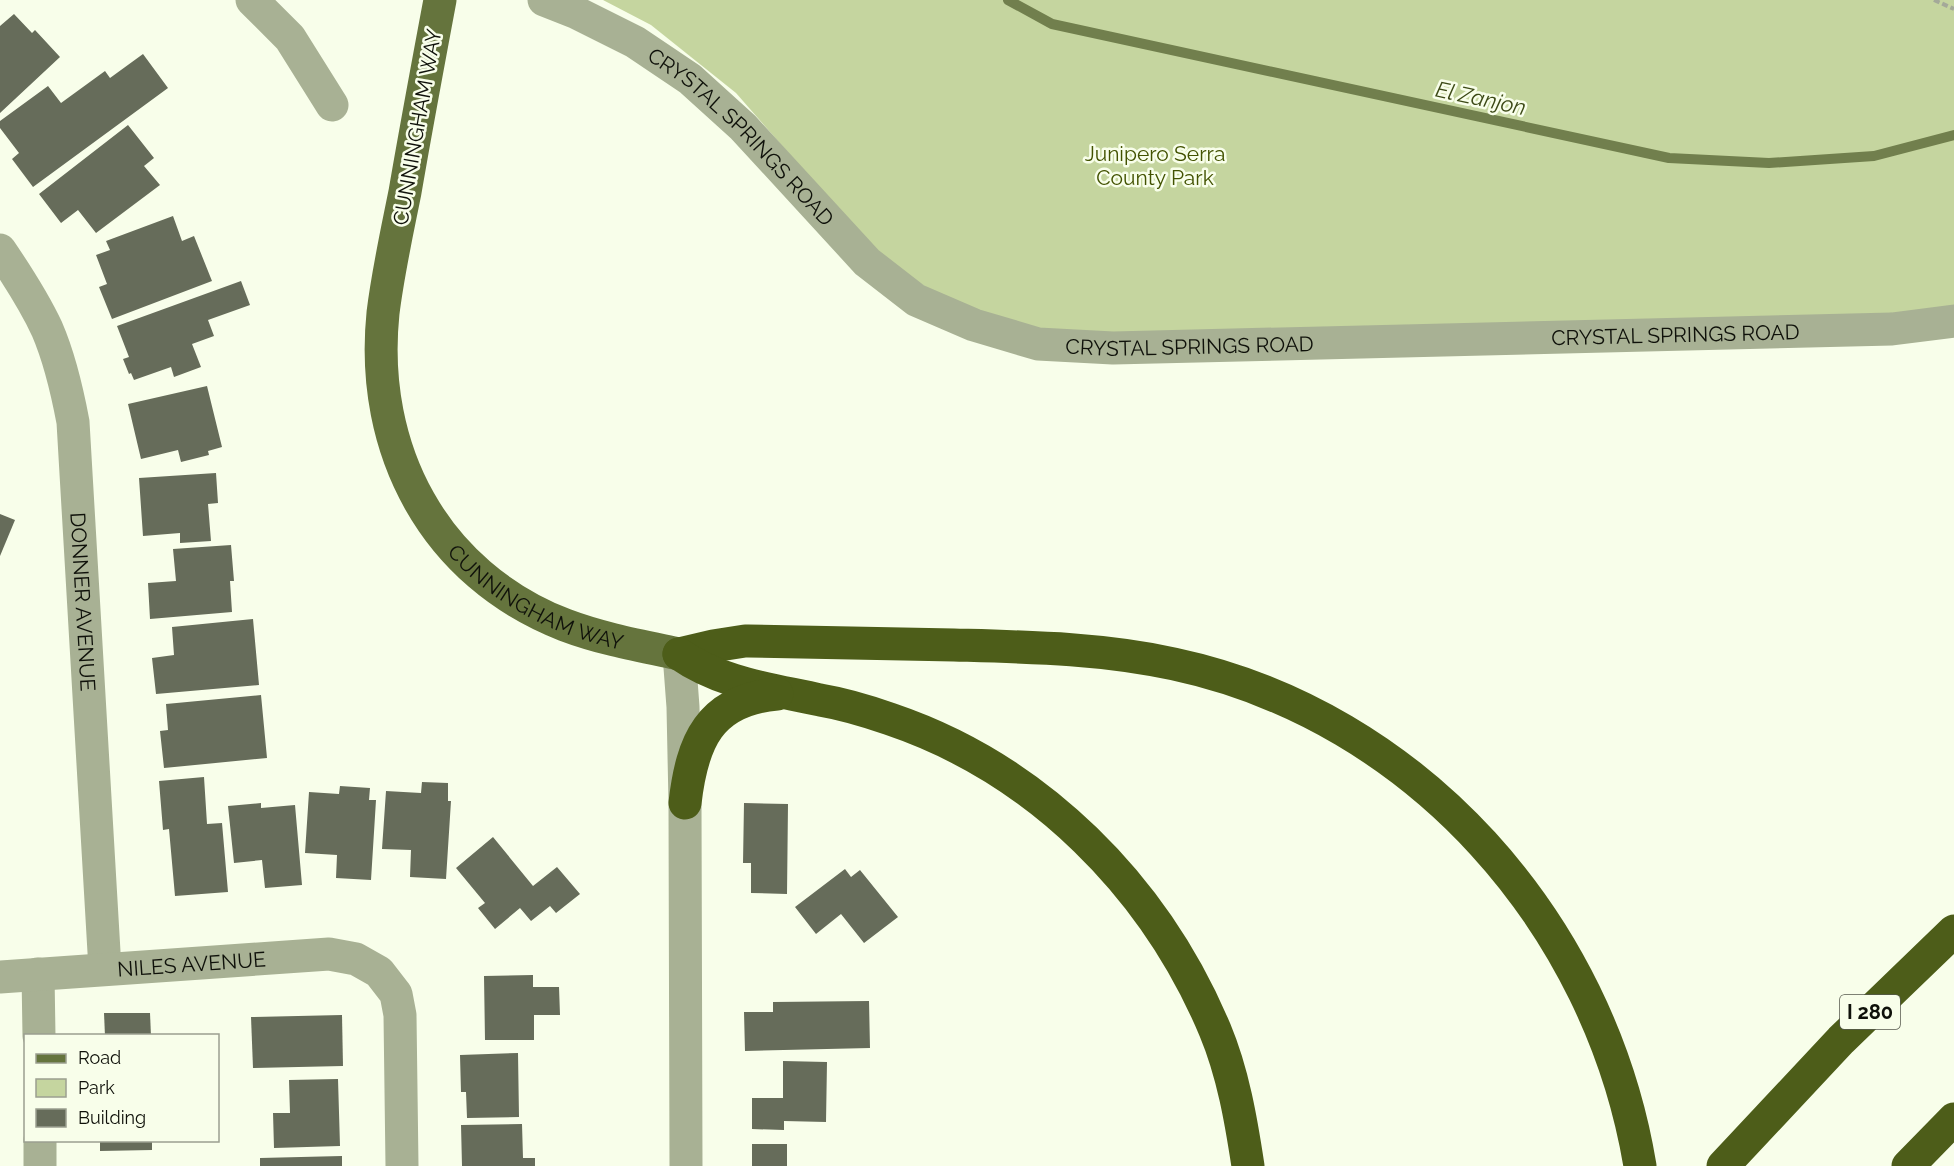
<svg xmlns="http://www.w3.org/2000/svg" width="1954" height="1166" viewBox="0 0 1954 1166" font-family="Raleway,sans-serif">
  <style>
    .green { fill: #c5d59f }
    .lines { fill: none; stroke-linecap: round; stroke-linejoin: round }
    .stream { stroke: #717f4d; stroke-width: 10 }
    .building { fill: #666c5a }
    .path { stroke: #a4a999; stroke-width: 4; stroke-dasharray: 6 3; stroke-linecap: butt }
    .minor { stroke: #a8b194; stroke-width: 33 }
    .major { stroke: #65743d; stroke-width: 33 }
    .highway { stroke: #4d5d19; stroke-width: 33 }
    .labels { text-anchor: middle; dominant-baseline: central; stroke-width: 5; stroke-linejoin: round; paint-order: stroke }
    .shield { fill: #f8feea; stroke: #55584d; stroke-width: 1.5 }
    .shield-label { font-size: 20px; font-weight: bold; fill: #0f110a }
    .street-label { font-size: 21px; fill: #0f110a; stroke: #f8feea }
    .park-label { font-size: 21px; fill: #425200; stroke: #f8feea }
    .water-label { font-size: 22px; font-style: italic; fill: #3d4a17; stroke: #f8feea }
  </style>
  <rect width="100%" height="100%" fill="#f8feea"/>
  <!-- green -->
  <polygon class="green" points="603,0 1954,0 1954,310 1869,320 1147,332 1050,332 955,305 881,259 736,93 651,25"/>
  <g class="lines">
    <!-- stream -->
    <polyline class="stream" points="1008,0 1052,24 1669,158 1769,163 1874,156 1954,135"/>
  </g>
  <!-- building -->
  <g class="building">
    <polygon points="14,14 32,33 35,30 60,57 0,113 0,26"/>
    <polygon points="143,54 168,88 33,187 12,159 19,153 0,128 0,121 48,86 61,103 105,71 110,78"/>
    <polygon points="128,125 154,158 144,166 160,185 96,233 78,210 61,223 39,194"/>
    <polygon points="173,216 182,241 194,236 212,281 112,319 99,287 107,284 96,255 110,250 106,241"/>
    <polygon points="241,281 250,305 208,320 214,336 192,344 201,367 174,377 171,367 134,380 131,373 129,374 123,359 129,357 117,326"/>
    <polygon points="207,386 222,447 208,451 209,455 181,462 178,450 141,459 128,404"/>
    <polygon points="216,473 218,503 208,504 211,541 180,543 180,533 143,536 139,478"/>
    <polygon points="0,514 15,520 0,556"/>
    <polygon points="231,545 234,581 230,581 232,612 150,619 148,583 176,581 173,549"/>
    <polygon points="253,619 259,685 156,694 152,658 174,655 172,627"/>
    <polygon points="261,695 267,758 164,768 160,731 168,730 166,704"/>
    <polygon points="204,777 207,824 222,823 228,892 175,896 169,829 163,830 159,781"/>
    <polygon points="422,782 448,783 448,801 451,801 446,879 410,877 411,850 382,849 386,791 421,793"/>
    <polygon points="340,786 370,788 369,800 376,800 371,880 336,878 337,855 305,853 309,792 339,794"/>
    <polygon points="261,803 261,808 295,805 302,885 265,888 262,860 234,863 228,806"/>
    <polygon points="744,803 788,804 787,894 751,893 751,863 743,863"/>
    <polygon points="493,837 533,886 557,867 580,894 556,913 550,906 531,921 520,908 495,929 478,908 485,903 456,868"/>
    <polygon points="845,869 851,877 860,870 898,917 864,943 841,914 816,934 795,907"/>
    <polygon points="533,975 533,987 559,987 560,1015 534,1015 534,1040 485,1040 484,976"/>
    <polygon points="869,1001 870,1048 745,1051 744,1012 773,1012 773,1002"/>
    <polygon points="104,1013 150,1013 151,1036 105,1036"/>
    <polygon points="342,1015 343,1066 253,1068 251,1017"/>
    <polygon points="518,1053 519,1117 467,1118 466,1092 461,1092 460,1055"/>
    <polygon points="783,1061 827,1062 826,1122 784,1121 784,1130 752,1129 752,1098 783,1098"/>
    <polygon points="338,1079 340,1146 274,1148 273,1113 290,1113 289,1080"/>
    <polygon points="522,1124 523,1158 535,1158 535,1166 462,1166 461,1125"/>
    <polygon points="100,1140 152,1140 152,1150 100,1151"/>
    <rect x="752" y="1144" width="35" height="22"/>
    <polygon points="342,1156 342,1166 260,1166 260,1158"/>
  </g>
  <g class="lines">
    <!-- path -->
    <polyline class="path" points="1934,0 1954,9"/>
    <!-- minor -->
    <g class="minor">
      <polyline points="252,0 290,38 332,105"/>
      <path id="s1" d="M544,0L577,13L635,42L690,79L743,127L867,262L916,300L974,325L1038,344L1113,348L1892,329L1954,321"/>
      <path id="s2" d="M0,250C17,275 34,301 47,329C60,359 67,390 73,422L105,969"/>
      <polyline points="679,654 683,707 685,803 686,1166"/>
      <polyline points="38,974 39,1036"/>
      <path id="s3" d="M0,977L329,954L356,959L379,972L396,994L400,1015L402,1166"/>
      <polyline points="40,1140 40,1166"/>
    </g>
    <!-- major -->
    <path class="major" id="s4" d="M440,0C428,64 416,128 405,192C397,232 388,272 383,313C369,450 434,574 565,625C602,639 641,646 679,654"/>
    <!-- highway -->
    <g class="highway">
      <path d="M679,654L713,646L745,641C815,642 885,644 954,645C1028,647 1101,648 1174,664C1417,716 1600,924 1640,1166"/>
      <path d="M679,654C722,684 771,689 820,700C844,704 867,711 890,719C1038,769 1155,887 1215,1030C1233,1073 1241,1120 1248,1166"/>
      <path d="M685,803C692,742 709,700 777,694"/>
      <polyline points="1723,1166 1841,1040 1954,931"/>
      <polyline points="1908,1166 1954,1119"/>
    </g>
  </g>
  <g class="labels">
    <!-- shield labels -->
    <rect class="shield" x="1840" y="995" width="60" height="34" rx="4.5"/>
    <g class="shield-label">
      <text x="1870" y="1012">I 280</text>
    </g>
    <!-- street labels -->
    <g class="street-label">
      <text transform="translate(417 127) rotate(-80)">CUNNINGHAM WAY</text>
      <text stroke="none"><textPath href="#s1" startOffset="243">CRYSTAL SPRINGS ROAD</textPath></text>
      <text stroke="none"><textPath href="#s1" startOffset="1251">CRYSTAL SPRINGS ROAD</textPath></text>
      <text stroke="none"><textPath href="#s1" startOffset="765">CRYSTAL SPRINGS ROAD</textPath></text>
      <text stroke="none"><textPath href="#s4" startOffset="669">CUNNINGHAM WAY</textPath></text>
      <text stroke="none"><textPath href="#s2" startOffset="369">DONNER AVENUE</textPath></text>
      <text stroke="none"><textPath href="#s3" startOffset="192">NILES AVENUE</textPath></text>
    </g>
    <!-- park labels -->
    <g class="park-label">
      <text x="1155" y="153">Junipero Serra<tspan x="1155" dy="24">County Park</tspan></text>
    </g>
    <!-- water labels -->
    <g class="water-label">
      <text transform="translate(1481 98) rotate(12)">El Zanjon</text>
    </g>
  </g>
  <!-- legend -->
  <rect x="24" y="1034" width="195" height="108" fill="#f8feea" stroke="#9b9f90" stroke-width="1.5"/>
  <rect x="36" y="1054" width="30" height="9" fill="#65743d" stroke="#9b9f90" stroke-width="1.5"/>
  <text x="78" y="1064" font-size="18" fill="#0f110a">Road</text>
  <rect x="36" y="1079" width="30" height="18" fill="#c5d59f" stroke="#9b9f90" stroke-width="1.5"/>
  <text x="78" y="1094" font-size="18" fill="#0f110a">Park</text>
  <rect x="36" y="1109" width="30" height="18" fill="#666c5a" stroke="#9b9f90" stroke-width="1.5"/>
  <text x="78" y="1124" font-size="18" fill="#0f110a">Building</text>
</svg>
